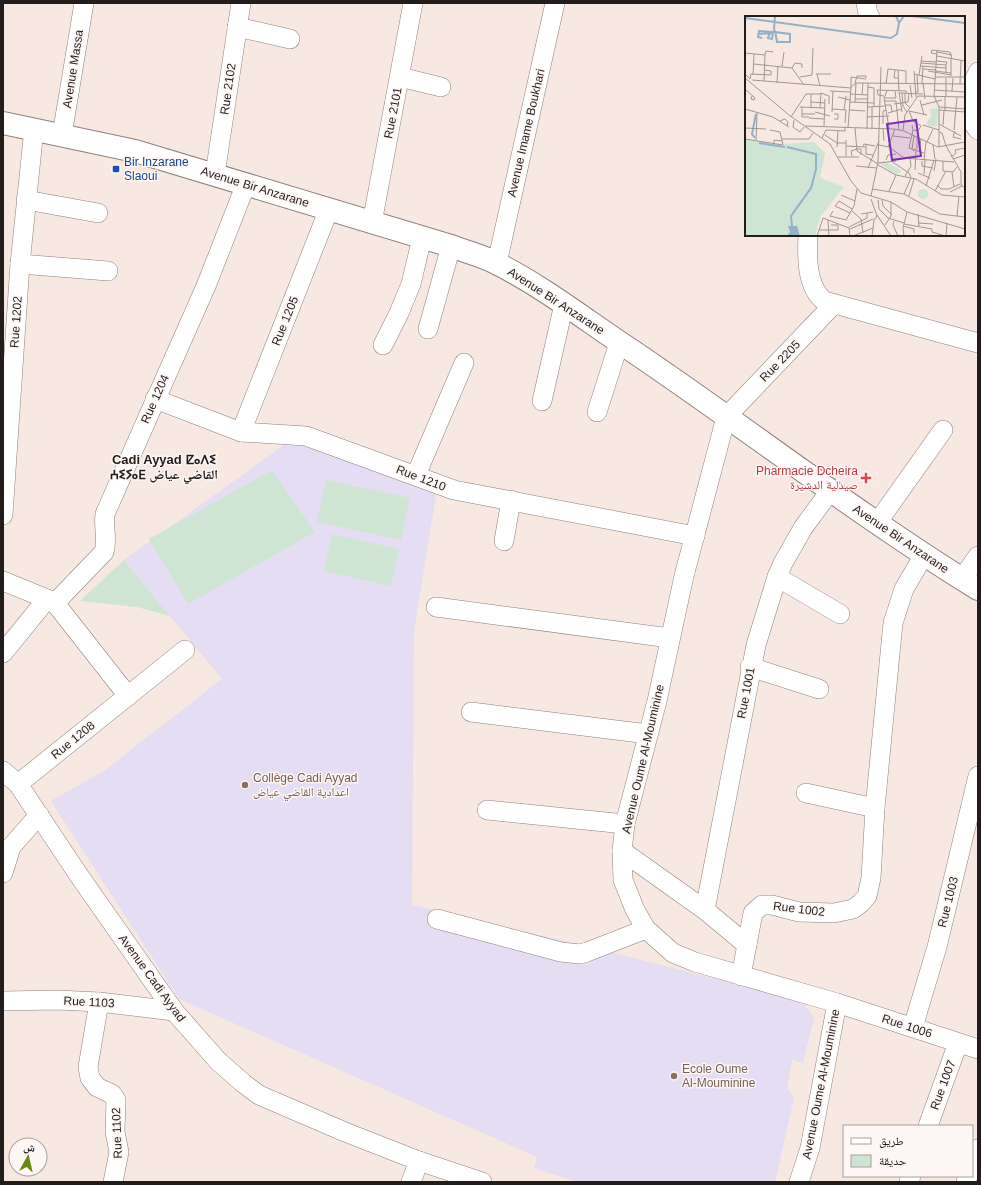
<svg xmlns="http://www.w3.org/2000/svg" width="981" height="1185" viewBox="0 0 981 1185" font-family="Arial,'Noto Naskh Arabic','Noto Sans Tifinagh',sans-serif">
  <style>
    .education { fill: #e4ddf3 }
    .green { fill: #cfe5d4 }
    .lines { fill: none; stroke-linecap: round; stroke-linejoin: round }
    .minor-casing { stroke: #8f817b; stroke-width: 20 }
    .tertiary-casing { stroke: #8f817b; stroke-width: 24 }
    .minor { stroke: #fff; stroke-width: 19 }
    .tertiary { stroke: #fff; stroke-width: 22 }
    .transit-dot { fill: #1a4fb4; stroke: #fef7f5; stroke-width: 1.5 }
    .health-dot { fill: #e0444e; stroke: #fef7f5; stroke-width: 1.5 }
    .education-dot { fill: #8d6e63; stroke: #fef7f5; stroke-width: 1.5 }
    .labels { text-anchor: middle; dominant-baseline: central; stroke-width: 3; stroke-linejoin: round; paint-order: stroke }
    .street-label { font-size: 12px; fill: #221d1b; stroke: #fef7f5 }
    .transit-label { font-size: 12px; fill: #164399; stroke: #fef7f5; text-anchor: start }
    .health-label { font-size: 12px; fill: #be3a42; stroke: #fef7f5; text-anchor: end }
    .education-label { font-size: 12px; fill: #785e54; stroke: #fef7f5; text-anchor: start }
    .neighbourhood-label { font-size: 13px; font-weight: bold; fill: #221d1b; stroke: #fef7f5 }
    .inset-river { fill: none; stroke: #93b1c8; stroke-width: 2 }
    .inset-road { fill: none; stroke: #a29792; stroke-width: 1 }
    .view { fill: #7b2cbf; fill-opacity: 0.15; stroke: #7b2cbf; stroke-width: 2 }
    .inset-edge { fill: none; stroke: #221d1b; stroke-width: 2 }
  </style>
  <rect width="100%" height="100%" fill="#f7e8e1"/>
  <!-- education -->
  <polygon class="education" points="291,440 437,489 414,631 412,905 594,948 802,1001 814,1017 803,1063 792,1060 787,1088 794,1098 775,1182 577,1182 534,1168 537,1157 179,999 51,801 105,770 222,679 124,560"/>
  <!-- green -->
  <g class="green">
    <polygon points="272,470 315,532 188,604 149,539"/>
    <polygon points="326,480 410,498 401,540 317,522"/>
    <polygon points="332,534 399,549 391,586 324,571"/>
    <polygon points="124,560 170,616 137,607 80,601"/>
  </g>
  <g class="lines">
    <defs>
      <g id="minor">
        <polyline points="866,3 868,14 870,17"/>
        <polyline points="237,27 290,39"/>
        <path d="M978,72C970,88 965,116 978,130"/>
        <polyline points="400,77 441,87"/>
        <polyline points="62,135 84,3"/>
        <polyline points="215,174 241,3"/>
        <polyline points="26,200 98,213"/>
        <polyline points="372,223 413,3"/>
        <path d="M808,235C807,256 806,286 824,301L978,343"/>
        <polyline points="497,263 555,3"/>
        <polyline points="20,264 108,271"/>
        <polyline points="833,305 726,417 684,576 657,701 625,824 622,851 623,880 635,910 646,929 673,953 695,962 837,1003 978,1049"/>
        <polyline points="428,329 451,246"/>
        <polyline points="383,345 399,313 411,284 422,238"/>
        <polyline points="155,399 241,432 306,436 454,490 695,536"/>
        <polyline points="542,401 564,304"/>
        <polyline points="597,412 619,343"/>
        <polyline points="241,432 329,209"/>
        <polyline points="416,475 464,363"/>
        <polyline points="3,515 20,264 34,129"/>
        <polyline points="877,523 943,430"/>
        <polyline points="504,541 511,500"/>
        <polyline points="777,577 840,614"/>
        <polyline points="962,579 978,556"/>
        <polyline points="3,581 47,599"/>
        <path d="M55,603L104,552C108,539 103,527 105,514L206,286L246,184"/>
        <polyline points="436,607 670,638"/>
        <polyline points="3,653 47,599 55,603 128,696"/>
        <polyline points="750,667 819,689"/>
        <polyline points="471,712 648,734"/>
        <polyline points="3,771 18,784 80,877 174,1011 218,1061 243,1083 259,1095 345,1132 419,1161 482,1182"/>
        <polyline points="18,784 185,650"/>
        <polyline points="806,793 875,808"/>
        <polyline points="487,810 625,824"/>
        <polyline points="622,851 705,910 747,945"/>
        <polyline points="3,873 11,847 39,815"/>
        <polyline points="705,910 756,645 777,577 783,563 803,528 830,491"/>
        <polyline points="437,919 561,952 580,954 587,952 646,929"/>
        <polyline points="741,976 753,913 762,905 772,905 799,912 834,913 853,909 861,903 867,896 871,878 875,808 893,623 904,589 924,555"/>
        <polyline points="3,1001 58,1000 99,1002 174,1011"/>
        <polyline points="99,1002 88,1067 90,1078 97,1087 112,1094 116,1100 115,1132 119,1152 113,1182"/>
        <polyline points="913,1027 937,947 978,776"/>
        <polyline points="928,1126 958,1043"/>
        <polyline points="972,1164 978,1149"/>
        <polyline points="411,1182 419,1161"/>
        <polyline points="799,1182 810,1148 837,1003"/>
        <polyline points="909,1182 911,1176"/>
        <polyline points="966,1182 968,1176"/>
      </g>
      <path id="tertiary" d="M3,123L135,151L451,246C466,252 484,256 498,264C545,288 587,321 631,350C748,429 858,515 978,589"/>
    </defs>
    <!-- minor casing -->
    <use href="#minor" class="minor-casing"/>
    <!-- tertiary casing -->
    <use href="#tertiary" class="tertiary-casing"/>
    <!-- minor -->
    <use href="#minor" class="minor"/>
    <!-- tertiary -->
    <use href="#tertiary" class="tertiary"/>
  </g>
  <!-- markers -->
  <rect class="transit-dot" x="112" y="165" width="8" height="8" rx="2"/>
  <path class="health-dot" d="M864 472h4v4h4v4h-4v4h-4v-4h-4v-4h4z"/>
  <g class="education-dot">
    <circle cx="245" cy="785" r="4"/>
    <circle cx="674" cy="1076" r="4"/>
  </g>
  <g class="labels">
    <!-- street labels -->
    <g class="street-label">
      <text transform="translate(73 69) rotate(-81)">Avenue Massa</text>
      <text transform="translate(228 89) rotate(-82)">Rue 2102</text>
      <text transform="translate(393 113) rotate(-79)">Rue 2101</text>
      <text transform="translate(526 133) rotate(-77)">Avenue Imame Boukhari</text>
      <text transform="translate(255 187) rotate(17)">Avenue Bir Anzarane</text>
      <text transform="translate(556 301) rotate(33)">Avenue Bir Anzarane</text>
      <text transform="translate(285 321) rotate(-68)">Rue 1205</text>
      <text transform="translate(16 322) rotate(-86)">Rue 1202</text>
      <text transform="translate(780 361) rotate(-46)">Rue 2205</text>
      <text transform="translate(155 399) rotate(-66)">Rue 1204</text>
      <text transform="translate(421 478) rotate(21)">Rue 1210</text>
      <text transform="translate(901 539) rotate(34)">Avenue Bir Anzarane</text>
      <text transform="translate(746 693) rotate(-79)">Rue 1001</text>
      <text transform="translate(73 740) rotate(-39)">Rue 1208</text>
      <text transform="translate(643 759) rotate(-77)">Avenue Oume Al-Mouminine</text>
      <text transform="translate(948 902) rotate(-76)">Rue 1003</text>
      <text transform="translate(799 909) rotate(7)">Rue 1002</text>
      <text transform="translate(152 978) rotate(54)">Avenue Cadi Ayyad</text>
      <text transform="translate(89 1002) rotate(3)">Rue 1103</text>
      <text transform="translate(907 1026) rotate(18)">Rue 1006</text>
      <text transform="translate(821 1084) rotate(-79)">Avenue Oume Al-Mouminine</text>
      <text transform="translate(943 1085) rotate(-70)">Rue 1007</text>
      <text transform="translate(117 1133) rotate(-92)">Rue 1102</text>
    </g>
    <!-- transit labels -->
    <g class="transit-label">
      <text x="124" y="162">Bir Inzarane<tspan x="124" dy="14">Slaoui</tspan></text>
    </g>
    <!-- health labels -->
    <g class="health-label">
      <text x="858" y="471">Pharmacie Dcheira<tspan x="858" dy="14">صيدلية الدشيرة</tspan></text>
    </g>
    <!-- education labels -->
    <g class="education-label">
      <text x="253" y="778">Collège Cadi Ayyad<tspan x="253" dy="14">اعدادية القاضي عياض</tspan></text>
      <text x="682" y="1069">Ecole Oume<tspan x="682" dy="14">Al-Mouminine</tspan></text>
    </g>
    <!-- neighbourhood labels -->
    <g class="neighbourhood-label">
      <text x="164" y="459">Cadi Ayyad ⵇⴰⴷⵉ<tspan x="164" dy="15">ⵄⵉⵢⴰⴹ القاضي عياض</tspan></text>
    </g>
  </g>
  <!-- overview -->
  <g transform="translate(745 16)">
    <rect width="220" height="220" fill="#f7e8e1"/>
    <path d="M193,92L192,110H184L181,107L186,101L185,93ZM0,123L40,131L39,128L69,126L80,137L75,162L99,171L75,201L70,220H0ZM139,145L156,154L155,157L151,158L135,148ZM173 178a5 5 0 1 1 10 0a5 5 0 1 1-10 0Z" fill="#cfe5d4"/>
    <path d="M43,210H52L55,220H42L45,216Z" fill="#93b1c8"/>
    <path class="inset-river" d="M151,0L154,7L159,0M167,0L220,7M0,2L146,22L152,18L154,7M29,13L30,16L45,18V26H32L30,15M29,13L30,0M13,18L28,17M17,22L13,21L14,15L28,16L27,23L23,22L25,16M10,122L7,118L11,98M14,127L40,131M42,131L71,138V153L66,172L46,200L47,210"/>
    <path class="inset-road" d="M192,34L189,80L194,91V131M192,36L207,39M0,37L20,39L21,35L28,36M192,38L186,37L187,34L205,36L207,43M192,40L220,45M206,43V60M176,45L191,46M191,45L202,46L201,49M176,47L201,49V56M9,48L47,52L59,69M37,50L39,36M176,50L201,52M47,52L50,47L57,48V52M178,53L191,54M150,54L149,62H153M153,54L154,75M169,55L171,81M183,55L206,59M190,55L206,57M0,58L5,63L6,58L26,59V55L19,54M71,58H86M72,58L75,70M169,58L190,63M8,59L9,38M174,59L177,40M55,61L67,59L68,32M190,61H220M0,62L44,99L85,128L106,165L116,177L146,186L162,196L220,213M7,64L106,72M19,65L20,39M32,67L33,50M110,67L112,60H121V62M111,67L220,68M177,67L178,50M178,67L180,83M141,68L143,53L161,55V68M215,68L216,44M220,68V46M165,69L167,82M106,71V61L121,63M123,71L129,72V91M0,73L10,82L9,84L6,83L7,80M189,74L220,76M85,75L105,76M142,75L139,82L144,112M207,75L208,62M154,76L157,96M171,76H173L172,58M154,77L178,78M157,77L158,90L162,96M160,77V87L165,92M105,78L123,79M117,79L118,67M139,80L133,79L132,74L161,75L162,77M201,80V62M93,81L105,84M140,82H151L150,75M110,83H123M175,84L179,99M140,85H151L154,114M66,86L80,87M105,86L129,87M110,86L111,67M149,88L163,86L164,78M140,89H146L147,96M177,89L197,84M55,91L80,92M57,91V101H64M123,91L140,90M127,91V113M194,91L220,93M66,92V78M75,92L76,77L84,80V88M0,93L28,101L44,111M87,93L101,94L100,107M99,94L101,80M105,94L120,95M194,94L220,96M164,95L168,105L176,110M164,95L182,99M200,95V80M70,96L85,100M87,96L88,75M143,97L157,93M57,98H70M46,101L61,78H76M122,101L144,100M64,102L79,103M89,103H93V98H89M49,104L48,111L55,116L59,111M35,105L40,103L43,106L42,110M138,108V95L141,94M194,108L216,120M167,109L168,114L173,115L176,110M178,109L194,114M198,109L199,95M60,110L149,113L159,115L193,131L220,126M79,110L80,83M0,112L21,113M103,112L106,71L111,67M110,112L112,135L133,148M138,112L139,125M143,112L144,126M122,113L123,67M158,114L160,99L173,80L220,81M168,114L164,132L179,137M209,114L212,81M210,115L208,121L216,123M194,116L197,117L201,130M80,119L92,127H101M148,120L165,122M77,122L81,114L100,115V111M0,123L38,129L35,116L25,114M37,123H64L68,117M11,124L12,97M101,124V140M182,126L188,113M29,128V124L37,125M121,128V138L128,139M134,129L144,131L159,142L209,146M188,129L190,143M101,130L120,131M118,130L119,128L130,130M201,130L216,156V169L220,172M92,131L93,115M143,131L150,113M167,133L169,120M168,135L172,132V121M174,136L176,123M107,140L106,135L112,133H116V139M93,141H114M206,141L211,137L210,134L220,132M208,143L220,139M141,144L143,139L151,138M179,144L181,126M146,145L164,157L166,161M177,145V150L188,152M198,145V155L208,156L212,151M133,147L151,145M133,149L151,159L171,163L197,179L220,181M111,150L132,152M123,152L134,125M170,154L171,135M189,155L191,143M207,156L209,171M173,157L185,162M179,158L180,144M160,160L166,150L165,143M192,169L196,173H204L215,168M181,170L189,144M127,173L159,178L195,198L220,201M144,175L151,159M190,175L201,155M205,176L217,170M159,178L166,162M96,179L110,185M126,180L133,146L136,51M164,180L169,163M126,183L132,200L129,204L127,220M133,184L134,193L143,202L159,207M137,184L138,190L147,199M88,195L85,200L101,204L109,190L112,173M107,195L116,203L118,217M105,197L90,190L94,185L107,193M116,198L128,196M173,198L174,210M132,199L146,220M212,200L214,180M83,204L84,220M149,205L148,209L153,220M173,207L188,208M159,208L187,213V216L200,220M140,209L146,200V186M158,210L169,213V217M104,211L122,202V197M105,213L128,203M74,214H93V209H86M72,220L78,202L104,212L105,220M108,220L128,212M159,220L158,212L162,196M201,220L202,207"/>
    <path class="view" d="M171,104L176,140L147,144L142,108Z"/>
    <rect width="220" height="220" class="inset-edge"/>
  </g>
  <!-- border -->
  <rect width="981" height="1185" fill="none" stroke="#221d1b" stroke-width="8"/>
  <!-- legend -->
  <rect x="843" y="1125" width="130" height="52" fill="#fef7f5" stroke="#a6a09e"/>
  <rect x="851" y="1138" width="20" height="6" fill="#ffffff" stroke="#a6a09e"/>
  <text x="879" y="1145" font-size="12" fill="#221d1b">طريق</text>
  <rect x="851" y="1155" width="20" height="12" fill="#cfe5d4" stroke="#a6a09e"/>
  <text x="879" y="1165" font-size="12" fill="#221d1b">حديقة</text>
  <!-- north arrow -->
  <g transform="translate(28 1157) rotate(8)"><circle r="19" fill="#fef7f5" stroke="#a6a09e"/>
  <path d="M0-3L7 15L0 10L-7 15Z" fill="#698b0d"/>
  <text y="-6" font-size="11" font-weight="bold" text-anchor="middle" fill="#221d1b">ش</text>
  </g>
</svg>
